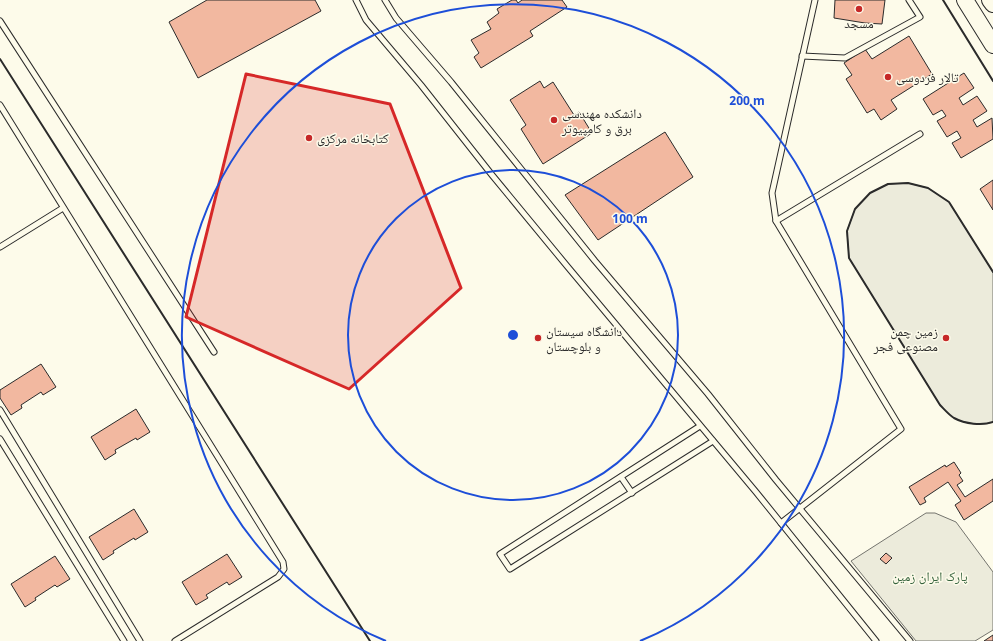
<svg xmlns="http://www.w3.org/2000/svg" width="993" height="641" viewBox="0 0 993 641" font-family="'Noto Sans','Noto Naskh Arabic',sans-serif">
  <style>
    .green { fill: #ecebdb; stroke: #74746e }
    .building { fill: #f2b8a0; stroke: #2b2b2b }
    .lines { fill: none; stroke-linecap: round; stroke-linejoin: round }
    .service-casing { stroke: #2b2b2b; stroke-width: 7 }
    .primary-casing { stroke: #2b2b2b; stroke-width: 18 }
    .service { stroke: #fdfbea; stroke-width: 5 }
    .primary { stroke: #fdfbea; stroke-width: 16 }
    .wall { stroke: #2b2b2b; stroke-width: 2 }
    .marked { fill: #d62828; fill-opacity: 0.2; stroke: #d62828; stroke-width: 3; stroke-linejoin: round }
    .ring { fill: none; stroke: #1d4ed8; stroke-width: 2 }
    .poi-dot { fill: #c62828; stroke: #fdfbea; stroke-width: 1.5 }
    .labels { text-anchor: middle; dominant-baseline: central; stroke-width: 3; stroke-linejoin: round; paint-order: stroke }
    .poi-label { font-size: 13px; fill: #2b2b2b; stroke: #fdfbea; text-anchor: start }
    .park-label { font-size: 13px; fill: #34623c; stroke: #fdfbea }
    .centre { fill: #1d4ed8; stroke: #fdfbea; stroke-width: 2 }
    .ring-label { font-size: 12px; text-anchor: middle; font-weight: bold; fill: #1d4ed8; stroke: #fdfbea; stroke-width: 3; stroke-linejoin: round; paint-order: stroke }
  </style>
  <rect width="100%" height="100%" fill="#fdfbea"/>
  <!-- green -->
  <g class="green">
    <path d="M908,183L928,188L949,202L993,272V422C982,426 965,424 954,418C949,415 944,409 940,405L849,258L847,231L855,209L870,193L888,184Z"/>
    <polygon points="926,513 935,513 956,522 993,572 993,630 975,641 916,641 851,561"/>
  </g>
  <!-- building -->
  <g class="building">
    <polygon points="207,0 315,0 321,11 198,78 169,22"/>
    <polygon points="512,0 516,0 518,3 522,0 562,0 567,7 530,31 533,36 481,68 474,57 479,53 471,40 491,29 487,22 499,13 497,9"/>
    <polygon points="835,0 885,0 882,24 865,23 834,18"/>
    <polygon points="909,36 932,74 891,100 897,109 881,120 874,109 867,113 846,79 852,75 844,63 865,49 872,59"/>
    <polygon points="964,73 974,88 959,98 963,105 977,96 987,111 973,120 977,127 992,118 993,139 961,158 952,143 961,138 957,131 947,137 937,121 946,116 942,110 933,115 923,99"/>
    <polygon points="540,81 544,88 553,82 574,115 579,112 592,133 543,164 521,129 526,125 510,100"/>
    <polygon points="665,132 693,177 598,240 565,195"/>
    <polygon points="993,180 993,210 980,189"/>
    <polygon points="41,364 56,387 43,395 41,392 21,405 22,408 11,415 0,398 0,390"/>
    <polygon points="136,409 150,432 137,440 136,438 115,450 116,453 105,460 91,437"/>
    <polygon points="954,462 961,473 959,475 963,481 957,485 965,497 993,479 993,501 964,520 955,505 961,501 948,482 924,498 926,502 920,505 909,487 945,465 946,467"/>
    <polygon points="134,509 148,532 135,540 134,538 113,551 114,553 103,560 89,537"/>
    <polygon points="886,553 892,558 886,564 880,559"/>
    <polygon points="227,554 242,577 229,585 227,582 206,595 208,598 196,605 182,582"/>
    <polygon points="55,556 70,579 57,587 55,585 35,598 36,600 25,607 11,584"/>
    <polygon points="993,635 993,641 984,641"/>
  </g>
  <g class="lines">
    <defs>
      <g id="service">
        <polyline points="356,0 366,20 421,85 492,175 567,266 756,492 876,641"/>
        <polyline points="385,0 396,18 451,82 595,261 708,394 776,480 910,641"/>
        <polyline points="0,21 214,352"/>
        <polyline points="802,56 845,58 920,17 909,0"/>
        <polyline points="0,105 283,562 284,569 278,577 175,641"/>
        <polyline points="776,221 920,134"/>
        <polyline points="0,247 63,208"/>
        <polyline points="0,410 140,641"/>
        <polyline points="700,426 500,554 510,569 713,441"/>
        <polyline points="0,439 124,641"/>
        <polyline points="621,477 632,493"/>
        <polyline points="781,523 901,429 776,221 772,193 815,0"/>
      </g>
      <g id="primary">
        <polyline points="965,0 993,45"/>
        <polyline points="990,0 993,4"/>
      </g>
    </defs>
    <!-- service casing -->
    <use href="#service" class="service-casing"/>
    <!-- primary casing -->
    <use href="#primary" class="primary-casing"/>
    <!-- service -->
    <use href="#service" class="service"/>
    <!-- primary -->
    <use href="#primary" class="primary"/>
    <!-- wall -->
    <g class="wall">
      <polyline points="943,0 993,81"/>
      <polyline points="0,59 370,641"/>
      <path d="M993,272L949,202L928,188L908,183L888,184L870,193L855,209L847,231L849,258L940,405C944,409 949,415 954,418C965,424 982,426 993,422"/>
    </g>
  </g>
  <!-- marked area -->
  <path class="marked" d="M246,74L390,104L461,288L349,389L186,317Z"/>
  <!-- distance rings -->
  <g class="ring">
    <circle cx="513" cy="335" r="165"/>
    <path d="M386 641A331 331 0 1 1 640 641"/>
  </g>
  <!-- markers -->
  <g class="poi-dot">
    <circle cx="859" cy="9" r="4"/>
    <circle cx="888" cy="77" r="4"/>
    <circle cx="554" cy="120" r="4"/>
    <circle cx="309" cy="138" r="4"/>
    <circle cx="538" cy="338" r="4"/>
    <circle cx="946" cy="338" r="4"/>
  </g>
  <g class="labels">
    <!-- poi labels -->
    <g class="poi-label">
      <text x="859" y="23" text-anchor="middle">مسجد</text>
      <text x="896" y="77">تالار فردوسی</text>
      <text x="562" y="113">دانشکده مهندسی<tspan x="562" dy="15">برق و کامپیوتر</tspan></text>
      <text x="317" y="138">کتابخانه مرکزی</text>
      <text x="546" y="331">دانشگاه سیستان<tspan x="546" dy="15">و بلوچستان</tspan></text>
      <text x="938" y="331" text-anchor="end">زمین چمن<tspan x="938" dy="15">مصنوعی فجر</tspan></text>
    </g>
    <!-- park labels -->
    <g class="park-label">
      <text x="930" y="576">پارک ایران زمین</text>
    </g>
  </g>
  <circle cx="513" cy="335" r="6" class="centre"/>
  <g class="ring-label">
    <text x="747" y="105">200 m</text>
    <text x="630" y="223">100 m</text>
  </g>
</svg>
